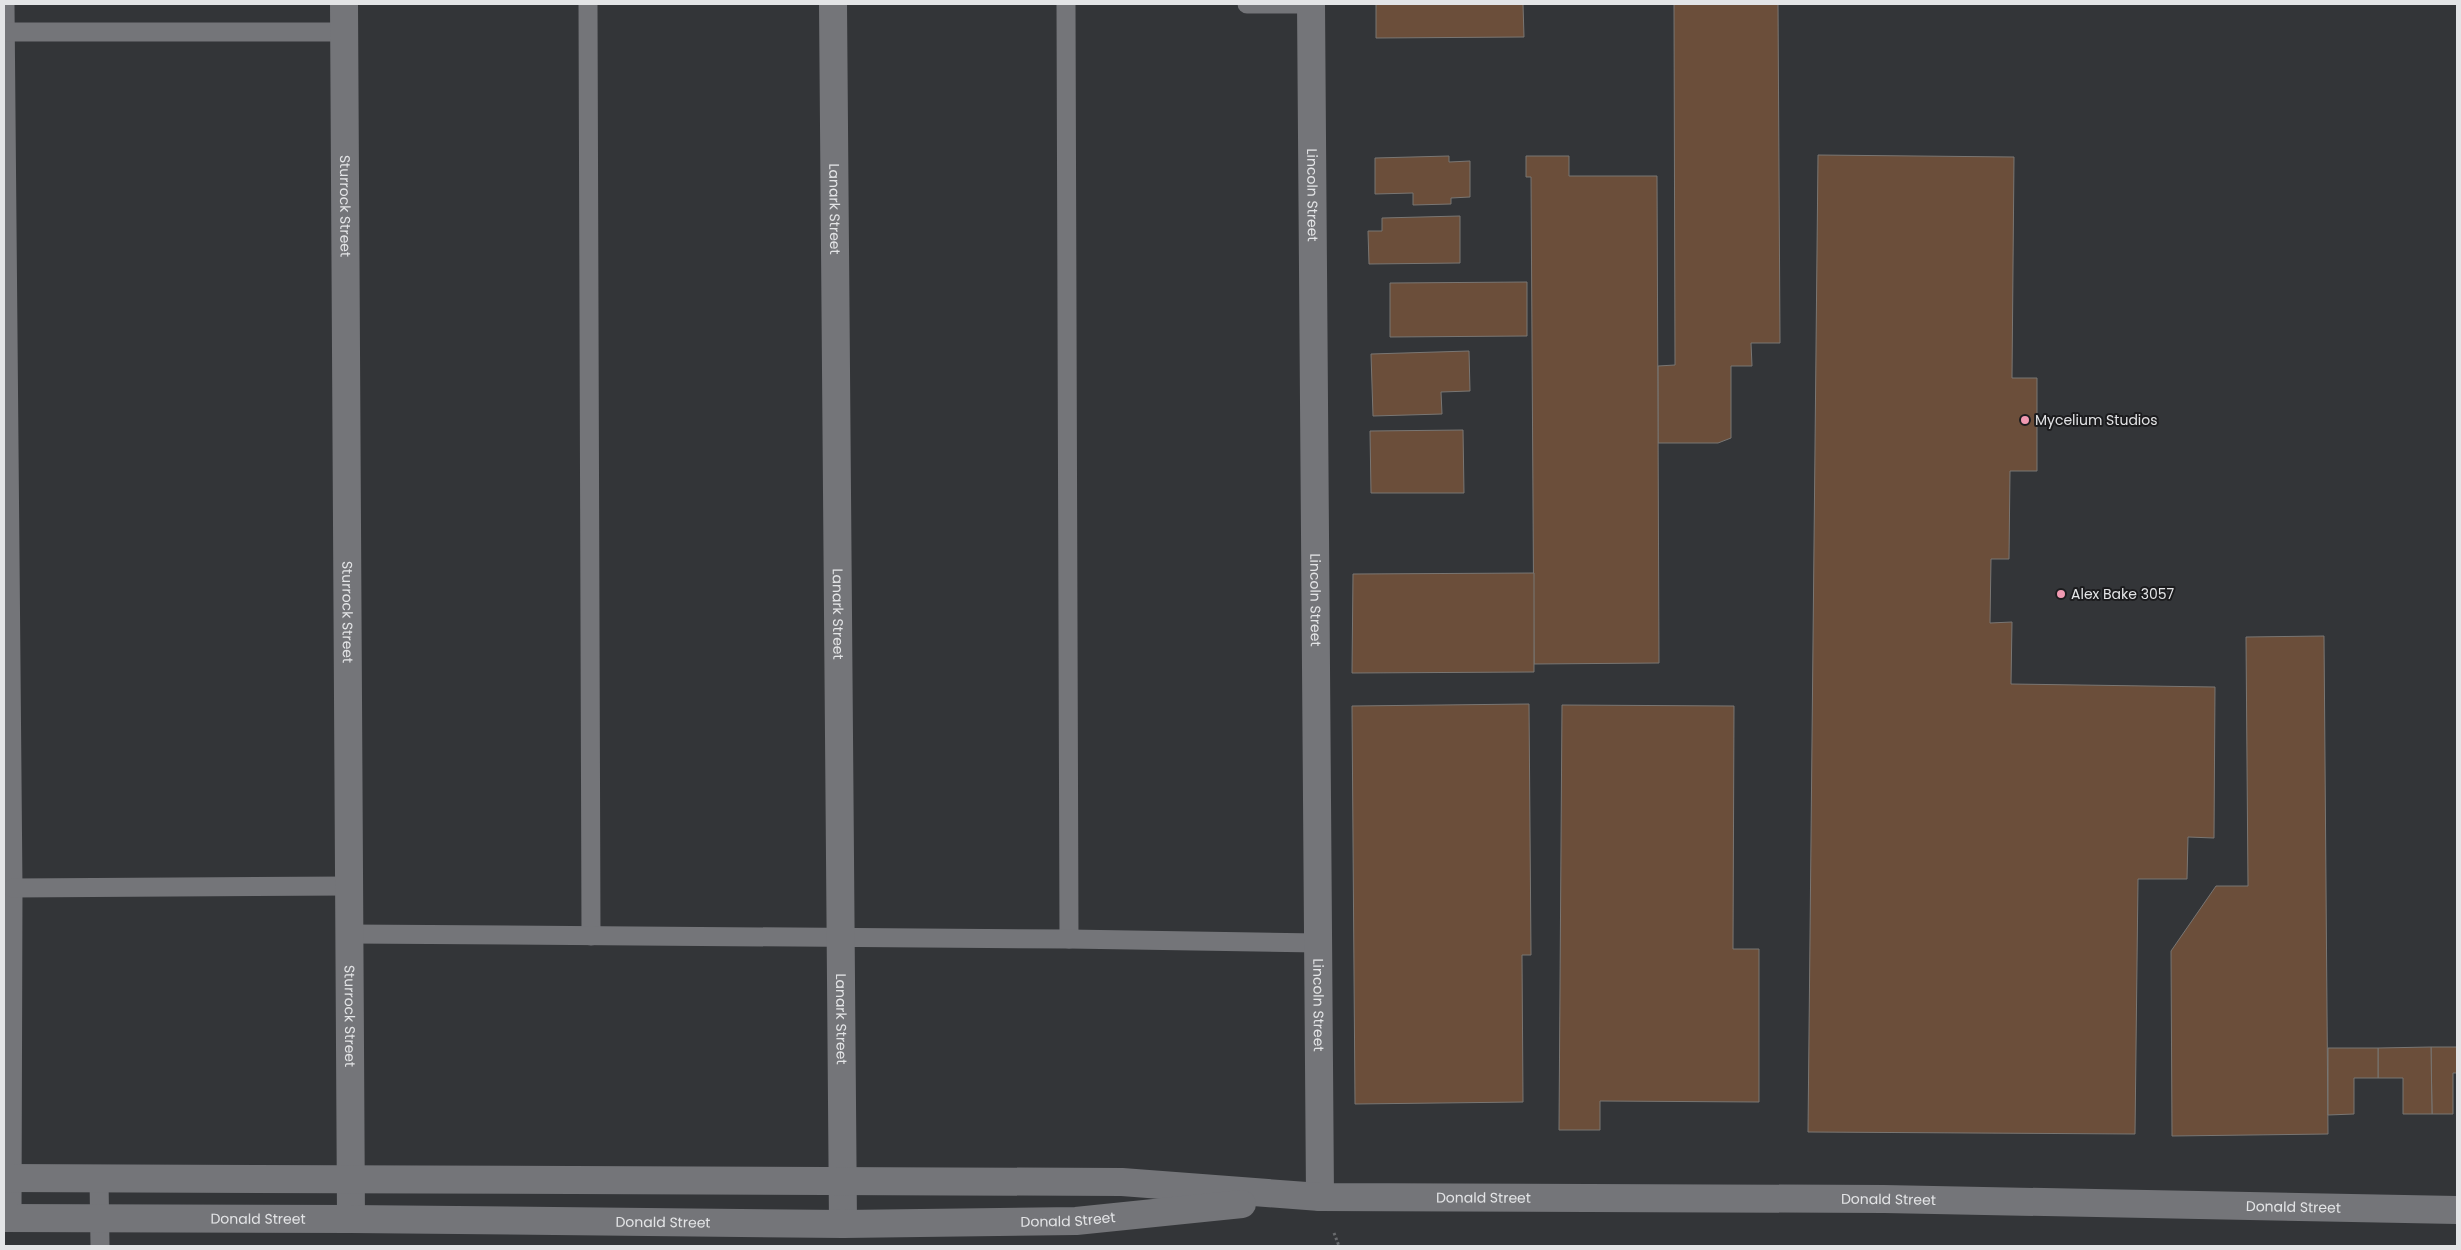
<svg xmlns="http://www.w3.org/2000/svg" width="2461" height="1250" viewBox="0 0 2461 1250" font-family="Poppins,sans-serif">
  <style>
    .building { fill: #6b4e3a; stroke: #797673 }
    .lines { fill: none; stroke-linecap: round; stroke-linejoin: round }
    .path { stroke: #686a6d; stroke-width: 3; stroke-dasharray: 2.5 2.5; stroke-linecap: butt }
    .lane { stroke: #747579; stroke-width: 19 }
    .street { stroke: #747579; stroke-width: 28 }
    .poi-dot { fill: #f19ab2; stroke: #1c1c1e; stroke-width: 2 }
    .labels { text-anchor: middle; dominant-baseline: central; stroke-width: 4; stroke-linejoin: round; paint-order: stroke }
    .street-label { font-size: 14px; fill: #e3e4e6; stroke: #1c1c1e }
    .poi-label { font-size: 14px; fill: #e3e4e6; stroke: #1c1c1e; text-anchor: start }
  </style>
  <rect width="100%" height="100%" fill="#333538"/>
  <!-- building -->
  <g class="building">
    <polygon points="1376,4 1523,4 1524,37 1376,38"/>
    <polygon points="1674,4 1778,4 1780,343 1751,343 1752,366 1731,366 1731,438 1718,443 1658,443 1658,366 1675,365"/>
    <polygon points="1818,155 2014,157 2012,378 2037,378 2037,471 2010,471 2009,559 1991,559 1990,623 2012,622 2011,684 2215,687 2214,838 2188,837 2187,879 2138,879 2135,1134 1808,1132"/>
    <polygon points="1449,156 1449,162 1470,161 1470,197 1451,198 1451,204 1413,205 1413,193 1375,194 1375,158"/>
    <polygon points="1526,156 1569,156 1569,176 1657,176 1659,663 1534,664 1531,177 1526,177"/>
    <polygon points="1460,216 1460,263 1369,264 1368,231 1382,231 1382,218"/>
    <polygon points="1527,282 1527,336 1390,337 1390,283"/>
    <polygon points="1469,351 1470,391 1441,392 1442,414 1373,416 1371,354"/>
    <polygon points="1463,430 1464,493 1371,493 1370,431"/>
    <polygon points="1534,573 1534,672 1352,673 1353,574"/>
    <polygon points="2324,636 2328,1134 2172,1136 2171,951 2216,886 2248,886 2246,637"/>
    <polygon points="1529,704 1531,955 1522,955 1523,1102 1355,1104 1352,706"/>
    <polygon points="1562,705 1734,706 1733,949 1759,949 1759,1102 1600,1101 1600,1130 1559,1130"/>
    <polygon points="2431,1047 2457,1047 2457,1073 2453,1073 2453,1114 2432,1114"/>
    <polygon points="2431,1047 2432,1114 2403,1114 2403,1078 2378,1078 2378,1048"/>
    <polygon points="2328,1048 2378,1048 2378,1078 2354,1078 2354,1114 2328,1115"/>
  </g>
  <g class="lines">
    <!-- path -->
    <polyline class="path" points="1334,1233 1339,1246"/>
    <!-- lane -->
    <g class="lane">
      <polyline points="5,4 13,888 12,1218"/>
      <polyline points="588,4 591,936"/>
      <polyline points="1066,4 1069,939"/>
      <polyline points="1247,4 1311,4"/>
      <polyline points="5,32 344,32"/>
      <polyline points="13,888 349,886"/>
      <polyline points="349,934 1069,939 1318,943"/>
      <polyline points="99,1179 100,1246"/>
    </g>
    <!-- street -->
    <g class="street">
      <path id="s1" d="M344,4L351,1219"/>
      <path id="s2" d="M833,4L843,1224"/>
      <path id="s3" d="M1311,4L1320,1197"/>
      <path id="s4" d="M4,1178L1122,1182L1320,1197L1884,1199L2457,1210"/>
      <path id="s5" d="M4,1218L351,1219L843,1224L1076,1221L1242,1204"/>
    </g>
  </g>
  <!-- markers -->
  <g class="poi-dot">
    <circle cx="2025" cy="420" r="5"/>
    <circle cx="2061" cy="594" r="5"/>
  </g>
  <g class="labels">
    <!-- street labels -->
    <g class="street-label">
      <text stroke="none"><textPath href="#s3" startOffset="191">Lincoln Street</textPath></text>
      <text stroke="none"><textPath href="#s1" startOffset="202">Sturrock Street</textPath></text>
      <text stroke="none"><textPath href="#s2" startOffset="205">Lanark Street</textPath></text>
      <text stroke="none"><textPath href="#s3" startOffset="596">Lincoln Street</textPath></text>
      <text stroke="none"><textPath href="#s1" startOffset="608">Sturrock Street</textPath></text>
      <text stroke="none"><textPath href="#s2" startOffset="610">Lanark Street</textPath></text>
      <text stroke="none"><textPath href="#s3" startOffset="1001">Lincoln Street</textPath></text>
      <text stroke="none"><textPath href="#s1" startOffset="1012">Sturrock Street</textPath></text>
      <text stroke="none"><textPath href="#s2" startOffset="1015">Lanark Street</textPath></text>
      <text stroke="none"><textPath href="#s4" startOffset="1480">Donald Street</textPath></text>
      <text stroke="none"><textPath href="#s4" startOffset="1885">Donald Street</textPath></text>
      <text stroke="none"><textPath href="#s4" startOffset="2290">Donald Street</textPath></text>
      <text stroke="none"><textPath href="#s5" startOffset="254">Donald Street</textPath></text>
      <text stroke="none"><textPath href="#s5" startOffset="1064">Donald Street</textPath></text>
      <text stroke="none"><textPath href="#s5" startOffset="659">Donald Street</textPath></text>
    </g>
    <!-- poi labels -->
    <g class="poi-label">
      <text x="2035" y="420">Mycelium Studios</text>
      <text x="2071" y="594">Alex Bake 3057</text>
    </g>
  </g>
  <!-- border -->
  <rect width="2461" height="1250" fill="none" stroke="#e3e4e6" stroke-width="10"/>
</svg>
